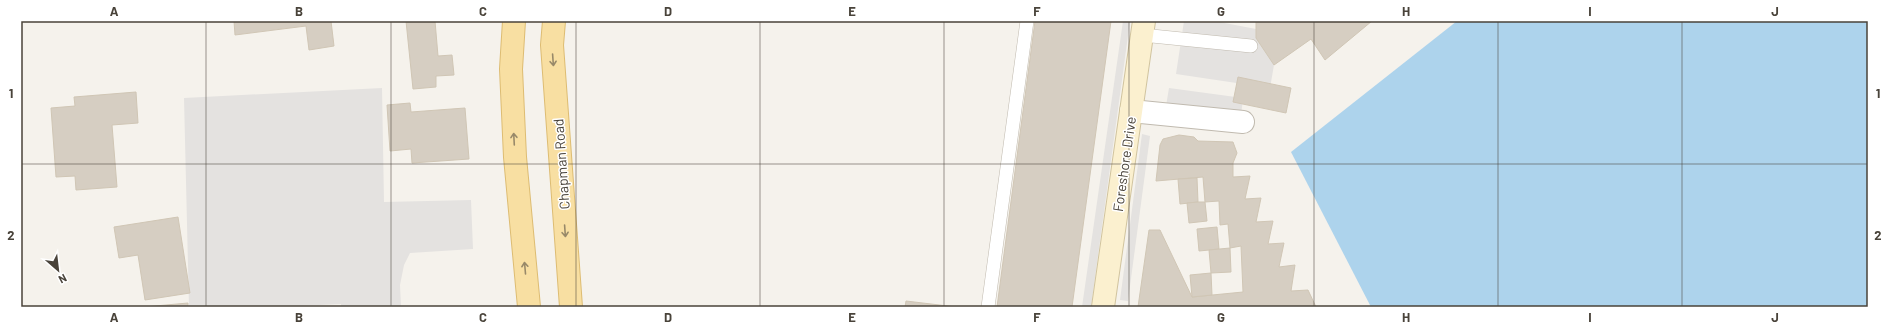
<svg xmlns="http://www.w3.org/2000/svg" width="1889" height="328" viewBox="0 0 1889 328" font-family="Barlow,sans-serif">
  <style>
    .parking { fill: #e4e2e0 }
    .water { fill: #add3ec }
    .building { fill: #d6cec2; stroke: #d0c6b5 }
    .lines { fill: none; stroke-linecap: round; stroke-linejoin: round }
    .lane-casing { stroke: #c0baaf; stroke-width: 14 }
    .street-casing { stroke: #c0baaf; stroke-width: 24 }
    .secondary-casing { stroke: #d1c49f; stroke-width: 24 }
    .primary-casing { stroke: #ddbc72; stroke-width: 24 }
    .lane { stroke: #fff; stroke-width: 13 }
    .street { stroke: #fff; stroke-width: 22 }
    .secondary { stroke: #fbf0cf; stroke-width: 22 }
    .primary { stroke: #f8dfa2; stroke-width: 22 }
    .oneway { stroke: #988969 }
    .grid { fill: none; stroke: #49433a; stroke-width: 1; stroke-opacity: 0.55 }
    .labels { text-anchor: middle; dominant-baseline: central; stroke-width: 3; stroke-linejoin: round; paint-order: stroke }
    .street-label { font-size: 14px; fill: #49433a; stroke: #fff }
    .neatline { fill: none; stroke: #49433a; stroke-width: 1.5 }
    .grid-label { font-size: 13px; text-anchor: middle; font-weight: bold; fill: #49433a }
  </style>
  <rect width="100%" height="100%" fill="#f5f2ec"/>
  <!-- parking -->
  <g class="parking">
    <polygon points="1123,21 1130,21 1091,307 1082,307"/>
    <polygon points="1184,21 1214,21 1256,29 1256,38 1274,65 1270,88 1176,74"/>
    <polygon points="382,88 384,202 471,200 473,249 410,253 404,265 400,285 401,307 341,307 341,304 278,307 189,307 184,98"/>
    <polygon points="1169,88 1243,98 1241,116 1166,106"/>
    <polygon points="1142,134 1150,136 1128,301 1120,300"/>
  </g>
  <!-- water -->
  <polygon class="water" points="1457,21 1868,21 1868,307 1371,307 1291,152"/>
  <!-- building -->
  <g class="building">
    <polygon points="234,21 331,21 334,46 309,50 306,26 235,35"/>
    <polygon points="406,21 435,21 438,56 452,55 454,75 436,76 436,87 413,89"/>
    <polygon points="1035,21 1111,21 1072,307 997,307"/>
    <polygon points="1256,21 1372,21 1325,60 1311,39 1274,65 1256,38"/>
    <polygon points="1238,77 1291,88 1286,113 1233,102"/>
    <polygon points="136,92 138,123 112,125 117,187 76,190 75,176 56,177 51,108 75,106 74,97"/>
    <polygon points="410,103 411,112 465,108 469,159 412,163 411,149 390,151 387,105"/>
    <polygon points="1179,135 1194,137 1198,141 1233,142 1237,153 1233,163 1233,177 1250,176 1245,199 1261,198 1256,222 1273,221 1268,244 1284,243 1279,267 1295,265 1291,291 1308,290 1316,307 1138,307 1149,230 1160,230 1192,297 1243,292 1241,246 1230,248 1228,224 1220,225 1219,201 1205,202 1203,177 1156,181 1160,145 1163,139"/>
    <polygon points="1197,178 1198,202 1180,204 1178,179"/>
    <polygon points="1198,202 1205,202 1207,221 1189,223 1187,203"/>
    <polygon points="178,217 190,293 145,300 138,255 119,258 114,227"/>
    <polygon points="1217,227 1219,249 1199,251 1197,229"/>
    <polygon points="1230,248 1231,272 1211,273 1209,250"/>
    <polygon points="1211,273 1212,295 1192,297 1190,275"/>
    <polygon points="906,301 956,307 905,307"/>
    <polygon points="188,303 188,307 143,307 144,307"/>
  </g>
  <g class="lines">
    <defs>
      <g id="lane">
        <polyline points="1142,35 1251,46"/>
        <polyline points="988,307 1027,21"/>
      </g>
      <polyline id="street" points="1131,111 1243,122"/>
      <polyline id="secondary" points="1103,307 1144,21"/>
      <g id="primary">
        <polyline points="514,21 511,69 515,157 529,307"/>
        <polyline points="554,21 552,45 571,307"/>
      </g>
    </defs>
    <!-- lane casing -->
    <use href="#lane" class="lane-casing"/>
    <!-- street casing -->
    <use href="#street" class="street-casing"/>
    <!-- secondary casing -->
    <use href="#secondary" class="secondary-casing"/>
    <!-- primary casing -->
    <use href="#primary" class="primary-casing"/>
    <!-- lane -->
    <use href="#lane" class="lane"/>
    <!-- street -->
    <use href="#street" class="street"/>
    <!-- secondary -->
    <use href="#secondary" class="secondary"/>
    <!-- primary -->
    <use href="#primary" class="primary"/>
  </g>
  <!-- one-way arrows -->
  <defs><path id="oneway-shaft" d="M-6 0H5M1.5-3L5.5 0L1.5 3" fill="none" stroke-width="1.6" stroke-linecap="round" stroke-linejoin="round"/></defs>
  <g class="oneway">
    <use href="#oneway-shaft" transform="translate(553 60) rotate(86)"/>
    <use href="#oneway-shaft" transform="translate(514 139) rotate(-93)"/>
    <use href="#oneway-shaft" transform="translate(565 231) rotate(86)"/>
    <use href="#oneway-shaft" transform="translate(525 268) rotate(-95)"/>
  </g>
  <!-- grid -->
  <path class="grid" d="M206,21V307M391,21V307M576,21V307M760,21V307M944,21V307M1129,21V307M1314,21V307M1498,21V307M1682,21V307M21,164H1868"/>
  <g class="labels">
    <!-- street labels -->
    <g class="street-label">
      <text transform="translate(561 164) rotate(-94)">Chapman Road</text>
      <text transform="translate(1124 164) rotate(-82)">Foreshore Drive</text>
    </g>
  </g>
  <!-- border -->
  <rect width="1889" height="328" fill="none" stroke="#ffffff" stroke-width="44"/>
  <!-- north arrow -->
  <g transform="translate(58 270) rotate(152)" stroke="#ffffff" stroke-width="3" paint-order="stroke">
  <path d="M0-3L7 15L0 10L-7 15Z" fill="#49433a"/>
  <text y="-6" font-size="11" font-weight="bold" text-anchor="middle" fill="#49433a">N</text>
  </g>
  <rect x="22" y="22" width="1845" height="284" class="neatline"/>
  <g class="grid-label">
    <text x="114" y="16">A</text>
    <text x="299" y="16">B</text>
    <text x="483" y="16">C</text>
    <text x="668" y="16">D</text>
    <text x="852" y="16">E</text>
    <text x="1037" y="16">F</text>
    <text x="1221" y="16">G</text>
    <text x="1406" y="16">H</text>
    <text x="1590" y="16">I</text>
    <text x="1775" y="16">J</text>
    <text x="11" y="98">1</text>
    <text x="1878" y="98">1</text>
    <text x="11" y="240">2</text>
    <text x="1878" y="240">2</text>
    <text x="114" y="322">A</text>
    <text x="299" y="322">B</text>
    <text x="483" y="322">C</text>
    <text x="668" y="322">D</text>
    <text x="852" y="322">E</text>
    <text x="1037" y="322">F</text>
    <text x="1221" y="322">G</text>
    <text x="1406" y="322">H</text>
    <text x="1590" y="322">I</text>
    <text x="1775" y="322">J</text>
  </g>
</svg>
